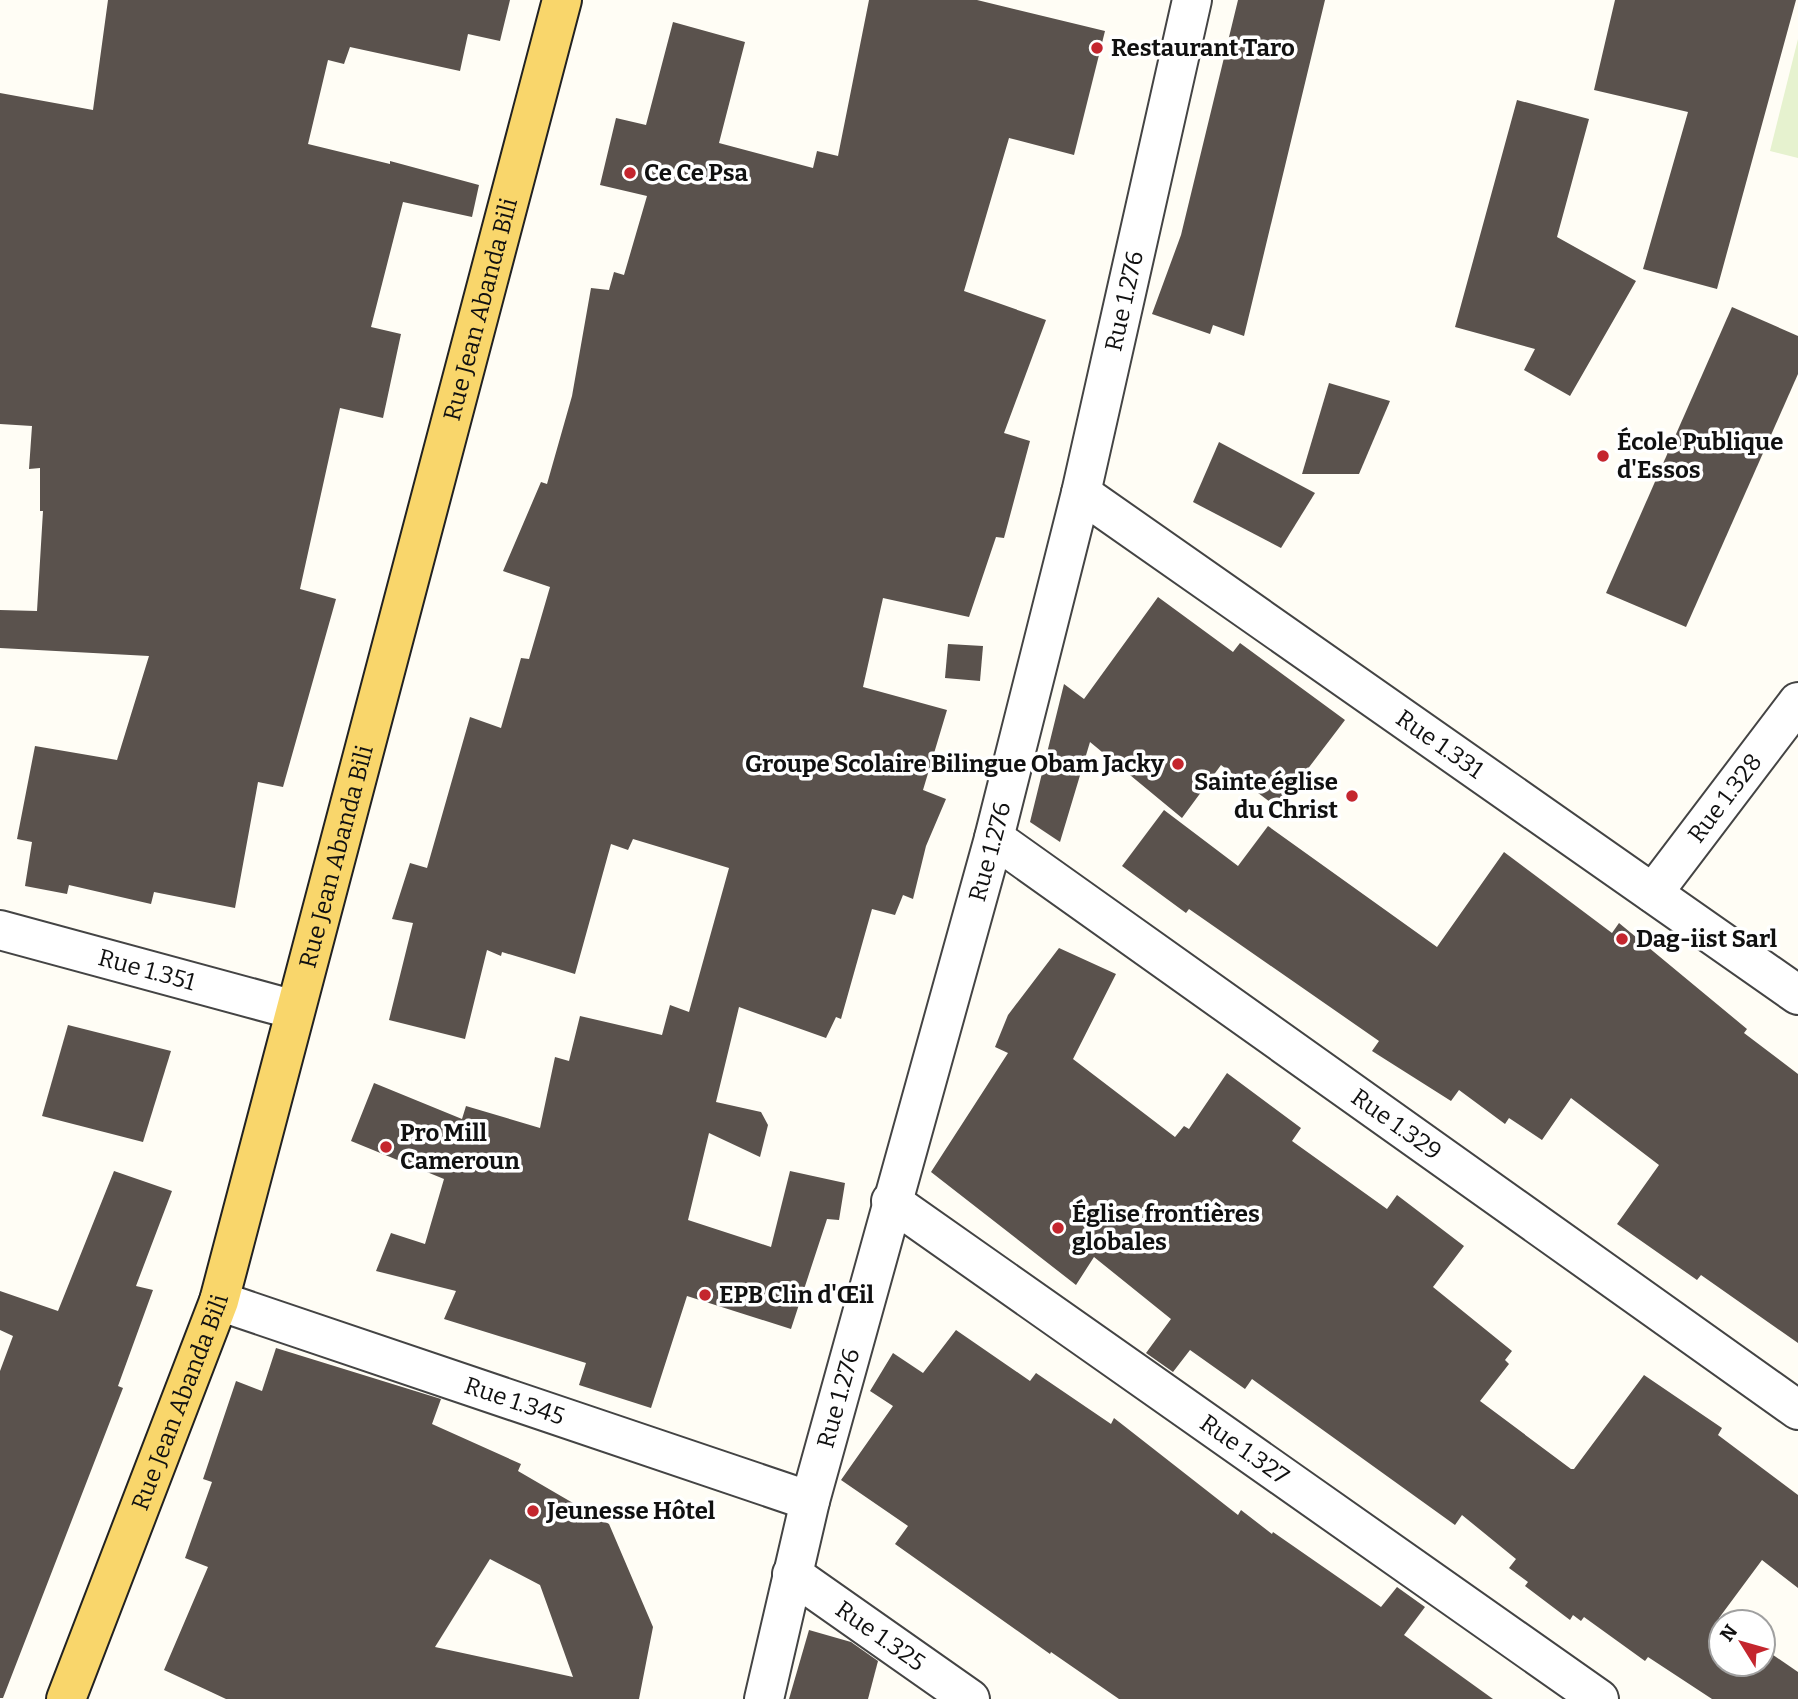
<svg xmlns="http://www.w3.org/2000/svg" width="1798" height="1699" viewBox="0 0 1798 1699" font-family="Bitter,serif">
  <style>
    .pitch { fill: #e6f2cf }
    .building { fill: #5a524d; fill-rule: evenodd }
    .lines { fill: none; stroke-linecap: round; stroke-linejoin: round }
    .minor-casing { stroke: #444; stroke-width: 42 }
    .primary-casing { stroke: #222; stroke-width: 42 }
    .minor { stroke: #fff; stroke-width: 38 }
    .primary { stroke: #f9d66b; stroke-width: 38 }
    .poi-dot { fill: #c4262e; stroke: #fff; stroke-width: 2.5 }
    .labels { text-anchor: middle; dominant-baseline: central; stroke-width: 7; stroke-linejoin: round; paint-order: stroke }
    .poi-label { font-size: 24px; font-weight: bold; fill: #111; stroke: #fff; text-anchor: start }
    .street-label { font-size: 24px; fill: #111; stroke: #fff }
  </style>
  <rect width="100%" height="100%" fill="#fffdf5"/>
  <!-- pitch -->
  <polygon class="pitch" points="1798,39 1798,158 1770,151"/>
  <!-- building -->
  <g class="building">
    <polygon points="108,0 510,0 500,41 468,34 460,71 350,47 344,64 328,60 308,144 390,164 390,161 479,185 472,217 403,202 371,327 401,334 383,418 340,408 300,589 336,599 283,787 258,782 235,908 154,892 151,904 69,885 67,894 25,886 32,842 17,839 35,746 117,760 149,656 0,648 0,610 37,611 43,511 40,511 40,468 29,469 32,426 0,424 0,93 93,110"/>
    <polygon points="869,0 977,0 1105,31 1074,155 1009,138 964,291 1046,320 1004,433 1030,441 1004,538 996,537 969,617 883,598 863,687 947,710 923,790 946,799 926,846 913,899 903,895 895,915 872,909 841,1019 836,1017 826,1038 739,1007 716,1102 761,1112 768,1125 760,1157 709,1133 688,1220 771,1247 790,1171 845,1183 839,1220 827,1219 791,1329 687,1296 651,1408 579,1385 586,1363 444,1319 456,1291 376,1271 391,1233 425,1244 444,1179 351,1141 374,1083 462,1119 466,1106 540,1128 555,1057 569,1061 580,1016 662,1035 670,1005 689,1012 729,868 633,839 628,850 611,844 575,974 502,952 501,956 487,950 465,1039 389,1020 413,923 392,919 410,863 427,868 470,717 501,728 521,658 529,659 550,587 503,571 541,482 547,484 572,396 591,288 609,290 614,272 624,275 647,196 600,185 616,118 646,125 673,22 745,42 719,143 813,168 817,151 838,156"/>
    <polygon points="1238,0 1325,0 1244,336 1213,325 1210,334 1152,314 1181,235"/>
    <polygon points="1615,0 1796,0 1717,289 1643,269 1688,112 1594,90"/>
    <polygon points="1517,100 1589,119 1557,237 1636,281 1570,396 1524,370 1535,349 1455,327"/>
    <polygon points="1732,307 1798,336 1798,374 1686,627 1606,593"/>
    <polygon points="1329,383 1390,401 1359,474 1302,474"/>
    <polygon points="1219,442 1315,493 1281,548 1193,502"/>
    <polygon points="1158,597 1233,652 1240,643 1345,720 1278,808 1221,765 1182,818 1090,742 1060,842 1030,822 1064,684 1084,699"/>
    <polygon points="948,644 983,646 980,681 945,678"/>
    <polygon points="1164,810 1238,866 1268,826 1437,947 1504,852 1612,933 1619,923 1747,1029 1744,1033 1798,1074 1798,1343 1701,1275 1697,1280 1617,1224 1659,1165 1571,1098 1542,1140 1509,1118 1505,1124 1459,1090 1451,1101 1372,1051 1379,1041 1189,909 1186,913 1122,866"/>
    <polygon points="1059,948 1116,974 1073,1059 1175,1137 1184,1126 1189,1129 1227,1073 1301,1128 1292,1141 1387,1209 1397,1195 1464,1246 1433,1287 1512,1351 1505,1360 1509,1364 1480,1401 1571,1469 1574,1469 1644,1375 1722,1428 1718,1435 1798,1495 1798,1588 1762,1560 1719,1618 1725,1622 1721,1622 1721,1664 1763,1664 1763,1648 1798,1672 1798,1699 1712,1699 1648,1657 1645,1661 1584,1617 1581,1621 1573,1615 1570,1620 1525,1586 1528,1582 1509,1568 1516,1559 1462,1515 1455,1525 1252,1379 1245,1389 1190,1350 1173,1372 1146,1353 1171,1319 1094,1257 1076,1285 931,1172 1008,1053 995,1047 1008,1015"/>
    <polygon points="68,1025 171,1051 143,1142 42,1116"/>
    <polygon points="114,1171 172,1191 136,1286 153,1290 118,1386 123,1388 3,1698 0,1698 0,1371 13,1336 0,1330 0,1291 58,1311"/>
    <polygon points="956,1330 1030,1381 1036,1373 1111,1424 1114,1418 1238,1515 1241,1510 1272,1534 1273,1532 1381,1607 1397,1587 1425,1607 1404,1635 1493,1699 1119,1699 1051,1652 1050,1654 895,1544 908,1526 841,1480 893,1406 870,1391 893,1353 923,1373"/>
    <path d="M276,1348L441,1399L432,1424L521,1464L518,1471L609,1524L653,1627L639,1699H226L164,1670L208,1567L185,1558L212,1482L203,1479L236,1381L262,1391ZM490,1559L540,1585L573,1677L435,1647Z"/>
    <polygon points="809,1630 851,1642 878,1661 868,1699 789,1699"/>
  </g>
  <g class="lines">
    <defs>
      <g id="minor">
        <path id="s1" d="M1081,493L1798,995"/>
        <path id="s2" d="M994,838L1798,1410"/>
        <path id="s3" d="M1653,893L1798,702"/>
        <path id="s4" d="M0,930L295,1010"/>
        <path id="s5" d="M891,1201L1599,1699"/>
        <path id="s6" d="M219,1301L810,1501"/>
        <path id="s7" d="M792,1574L970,1699"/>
        <path id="s8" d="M764,1699L810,1501L994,838L1081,493L1192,0"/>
      </g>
      <g id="primary">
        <path id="s9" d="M66,1699L219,1301L562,0"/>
      </g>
    </defs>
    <!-- minor casing -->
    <use href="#minor" class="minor-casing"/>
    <!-- primary casing -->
    <use href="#primary" class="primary-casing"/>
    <!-- minor -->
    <use href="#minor" class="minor"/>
    <!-- primary -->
    <use href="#primary" class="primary"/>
  </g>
  <!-- markers -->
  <g class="poi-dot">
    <circle cx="1097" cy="48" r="7"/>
    <circle cx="630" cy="173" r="7"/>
    <circle cx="1603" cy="456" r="7"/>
    <circle cx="1178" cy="764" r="7"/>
    <circle cx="1352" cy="796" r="7"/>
    <circle cx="1622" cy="939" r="7"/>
    <circle cx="386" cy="1147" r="7"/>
    <circle cx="1058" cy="1228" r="7"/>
    <circle cx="705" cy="1295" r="7"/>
    <circle cx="533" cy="1511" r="7"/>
  </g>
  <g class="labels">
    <!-- poi labels -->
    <g class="poi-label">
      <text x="1111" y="48">Restaurant Taro</text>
      <text x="644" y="173">Ce Ce Psa</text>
      <text x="1617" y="442">École Publique<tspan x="1617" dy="28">d'Essos</tspan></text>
      <text x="1164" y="764" text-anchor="end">Groupe Scolaire Bilingue Obam Jacky</text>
      <text x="1338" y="782" text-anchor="end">Sainte église<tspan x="1338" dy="28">du Christ</tspan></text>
      <text x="1636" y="939">Dag-iist Sarl</text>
      <text x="400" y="1133">Pro Mill<tspan x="400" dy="28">Cameroun</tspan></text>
      <text x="1072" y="1214">Église frontières<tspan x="1072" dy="28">globales</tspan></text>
      <text x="719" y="1295">EPB Clin d'Œil</text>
      <text x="547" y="1511">Jeunesse Hôtel</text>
    </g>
    <!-- street labels -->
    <g class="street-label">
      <text stroke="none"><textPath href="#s8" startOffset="1444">Rue 1.276</textPath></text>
      <text stroke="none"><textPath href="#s9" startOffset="1452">Rue Jean Abanda Bili</textPath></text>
      <text stroke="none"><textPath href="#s1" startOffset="438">Rue 1.331</textPath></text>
      <text stroke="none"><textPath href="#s3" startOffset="119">Rue 1.328</textPath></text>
      <text stroke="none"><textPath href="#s8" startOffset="877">Rue 1.276</textPath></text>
      <text stroke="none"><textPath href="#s9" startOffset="886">Rue Jean Abanda Bili</textPath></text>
      <text stroke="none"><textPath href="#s4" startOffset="152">Rue 1.351</textPath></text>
      <text stroke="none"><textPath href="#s2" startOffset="494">Rue 1.329</textPath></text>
      <text stroke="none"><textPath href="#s8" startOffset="310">Rue 1.276</textPath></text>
      <text stroke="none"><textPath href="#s9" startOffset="318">Rue Jean Abanda Bili</textPath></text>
      <text stroke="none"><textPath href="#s6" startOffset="312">Rue 1.345</textPath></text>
      <text stroke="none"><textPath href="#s5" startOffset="432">Rue 1.327</textPath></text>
      <text stroke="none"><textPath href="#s7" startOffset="108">Rue 1.325</textPath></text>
    </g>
  </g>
  <!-- north arrow -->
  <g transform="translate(1742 1643) rotate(307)"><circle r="33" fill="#ffffff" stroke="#a0a0a0" stroke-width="2"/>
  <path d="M0-5L12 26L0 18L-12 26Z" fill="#c4262e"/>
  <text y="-10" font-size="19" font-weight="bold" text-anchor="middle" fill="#111111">N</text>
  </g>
</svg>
